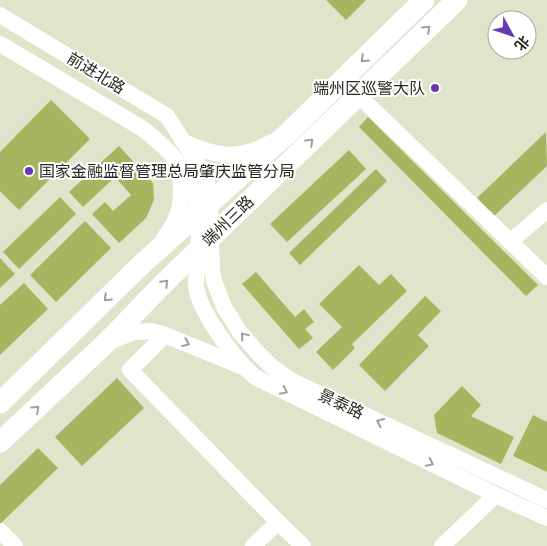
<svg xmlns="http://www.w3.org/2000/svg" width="547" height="546" viewBox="0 0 547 546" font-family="Cabin,'Noto Sans SC',sans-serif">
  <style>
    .building { fill: #a8b460 }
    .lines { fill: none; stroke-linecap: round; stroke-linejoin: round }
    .minor { stroke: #fff; stroke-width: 16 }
    .major { stroke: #fff; stroke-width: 21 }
    .oneway { stroke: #9e9f9b }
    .poi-dot { fill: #6639b1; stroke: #fff; stroke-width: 2 }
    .labels { text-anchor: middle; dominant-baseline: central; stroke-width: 4; stroke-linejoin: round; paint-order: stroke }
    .street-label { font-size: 16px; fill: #282a20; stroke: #fff }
    .poi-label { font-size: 16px; fill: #282a20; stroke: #fff; text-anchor: end }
  </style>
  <rect width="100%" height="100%" fill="#dfe5ca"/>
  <!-- building -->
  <g class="building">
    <polygon points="326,0 366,0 346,20"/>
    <polygon points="51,100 90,139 19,210 0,191 0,152"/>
    <polygon points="368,117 538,285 526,296 359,127"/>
    <polygon points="546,132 547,166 494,216 477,198"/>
    <polygon points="119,146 153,183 154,200 146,218 119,243 92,214 105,202 113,211 131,195 115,177 83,207 69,192"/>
    <polygon points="349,150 366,169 287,242 270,224"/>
    <polygon points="376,169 387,181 300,265 289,253"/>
    <polygon points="60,197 76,214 19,269 3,252"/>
    <polygon points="85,221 111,248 56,302 30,275"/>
    <polygon points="0,258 15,274 0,288"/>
    <polygon points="359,265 379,285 391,274 407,291 352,344 355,348 333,370 316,352 342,327 319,304"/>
    <polygon points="256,272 295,317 304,309 314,322 305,329 313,338 299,349 242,284"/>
    <polygon points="24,283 48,309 0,355 0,305"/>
    <polygon points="425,296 441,311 418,335 429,346 385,391 359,365"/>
    <polygon points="117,378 144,408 82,466 55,437"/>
    <polygon points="462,386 481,405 471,416 514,437 501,464 437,433 434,415"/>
    <polygon points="533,415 547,422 547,472 513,456"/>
    <polygon points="38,448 58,468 0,524 0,485"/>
  </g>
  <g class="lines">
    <!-- minor -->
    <g class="minor">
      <polyline points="0,15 167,116 202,170 207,183 210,203 212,269 214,281 224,307 239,331 257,352 271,366 292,381 547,500"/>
      <path d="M0,44L140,127C188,162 199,188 199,247C200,260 195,273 196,285C198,311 236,361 255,377L496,495L547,518"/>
      <polyline points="358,95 547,277"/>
      <path d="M182,141C215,157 239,161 272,142"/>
      <path d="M164,238C180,219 183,199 180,174"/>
      <polyline points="510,242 547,210"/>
      <polyline points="165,335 130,370 278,522 303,546"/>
      <polyline points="111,341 134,332 151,331 165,335 243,367"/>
      <polyline points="0,531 15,546"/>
      <polyline points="253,546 278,522"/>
      <polyline points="442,546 496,495"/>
    </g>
    <!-- major -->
    <g class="major">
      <polyline points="0,403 142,264 287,134 424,0"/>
      <polyline points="0,442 106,343 163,284 457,0"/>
    </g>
  </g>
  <!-- one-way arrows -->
  <defs><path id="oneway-chevron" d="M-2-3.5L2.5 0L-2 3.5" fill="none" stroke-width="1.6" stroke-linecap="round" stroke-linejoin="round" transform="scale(1.25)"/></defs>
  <g class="oneway">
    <use href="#oneway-chevron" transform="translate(427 29) rotate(-44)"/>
    <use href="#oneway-chevron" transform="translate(364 59) rotate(136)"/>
    <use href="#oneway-chevron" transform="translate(310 142) rotate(-44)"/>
    <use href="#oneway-chevron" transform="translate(165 283) rotate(-45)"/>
    <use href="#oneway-chevron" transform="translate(107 298) rotate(136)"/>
    <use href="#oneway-chevron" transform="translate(244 336) rotate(-130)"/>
    <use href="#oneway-chevron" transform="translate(186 343) rotate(22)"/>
    <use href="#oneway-chevron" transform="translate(284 391) rotate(26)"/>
    <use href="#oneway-chevron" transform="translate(36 409) rotate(-43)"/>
    <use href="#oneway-chevron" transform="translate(380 422) rotate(-155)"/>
    <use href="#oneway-chevron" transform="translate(430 463) rotate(26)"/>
  </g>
  <!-- markers -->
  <g class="poi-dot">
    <circle cx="435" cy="88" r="5"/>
    <circle cx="29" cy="171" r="5"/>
  </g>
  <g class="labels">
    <!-- street labels -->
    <g class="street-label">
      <text transform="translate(96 73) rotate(31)">前进北路</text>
      <text transform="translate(228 221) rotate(-44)">端州三路</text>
      <text transform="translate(341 404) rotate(25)">景泰路</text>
    </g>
    <!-- poi labels -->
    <g class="poi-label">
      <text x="425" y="88">端州区巡警大队</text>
      <text x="39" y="171" text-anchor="start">国家金融监督管理总局肇庆监管分局</text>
    </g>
  </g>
  <!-- north arrow -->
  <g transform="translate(512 35) rotate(130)"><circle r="24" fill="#ffffff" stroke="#a9aaa6"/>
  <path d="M0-4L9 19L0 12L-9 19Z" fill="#6639b1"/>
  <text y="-8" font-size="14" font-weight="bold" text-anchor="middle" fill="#282a20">北</text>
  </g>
</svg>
